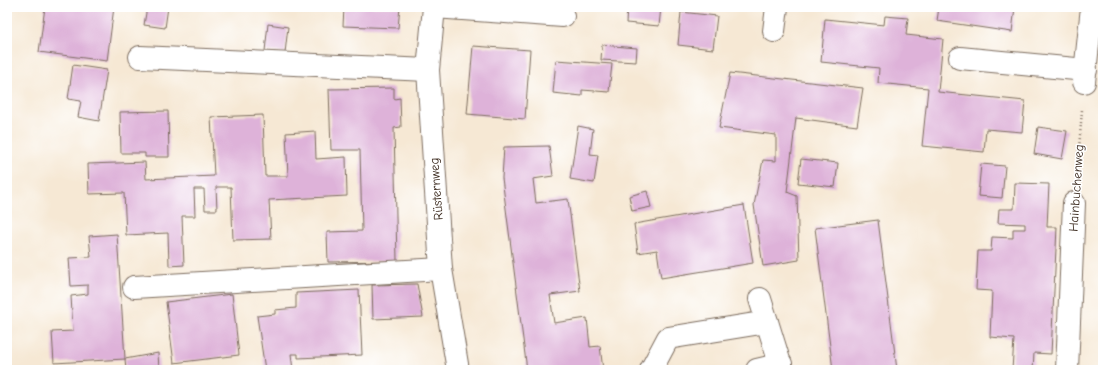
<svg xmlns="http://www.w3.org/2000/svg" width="1110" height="377" viewBox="0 0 1110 377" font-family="'Comic Neue',sans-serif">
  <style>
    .building { fill: #deb2d9 }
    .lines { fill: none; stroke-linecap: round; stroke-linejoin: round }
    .minor-casing { stroke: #7c6c5e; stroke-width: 24 }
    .path { stroke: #7c6c5e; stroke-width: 2.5; stroke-dasharray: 1 3; stroke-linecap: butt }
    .minor { stroke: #fff; stroke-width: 22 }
    .labels { text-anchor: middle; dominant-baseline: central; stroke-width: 3; stroke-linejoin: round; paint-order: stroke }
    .street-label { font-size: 13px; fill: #3b2a1e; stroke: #fff }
  </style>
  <rect width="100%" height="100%" fill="#fff"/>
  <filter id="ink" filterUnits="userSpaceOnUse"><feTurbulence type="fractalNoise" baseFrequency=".025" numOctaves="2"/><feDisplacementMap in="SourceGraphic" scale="8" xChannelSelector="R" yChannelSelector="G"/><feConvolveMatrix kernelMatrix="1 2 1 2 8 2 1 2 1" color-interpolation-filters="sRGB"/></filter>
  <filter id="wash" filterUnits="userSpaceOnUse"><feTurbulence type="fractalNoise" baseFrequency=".012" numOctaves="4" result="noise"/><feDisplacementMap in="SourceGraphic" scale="16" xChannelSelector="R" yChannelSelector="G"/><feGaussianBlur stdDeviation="0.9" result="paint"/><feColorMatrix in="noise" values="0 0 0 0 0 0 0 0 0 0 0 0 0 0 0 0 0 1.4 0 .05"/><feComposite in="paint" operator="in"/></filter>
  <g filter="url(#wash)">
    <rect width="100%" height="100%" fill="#f6e8d4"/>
    <g id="blocks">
      <!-- building -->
      <g class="building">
        <polygon points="45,7 114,7 107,61 39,52"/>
        <polygon points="147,7 168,7 165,28 144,25"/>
        <polygon points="344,7 400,7 398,28 343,26"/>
        <polygon points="627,7 661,7 659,26 626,23"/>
        <polygon points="939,7 1015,7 1012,32 937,21"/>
        <polygon points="681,12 717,16 713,49 678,45"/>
        <polygon points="885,16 908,18 906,35 943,39 938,92 1025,101 1022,132 986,129 984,152 922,146 928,88 878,83 879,68 821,62 825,19 884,25"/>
        <polygon points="268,24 288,27 285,53 265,51"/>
        <polygon points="602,45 637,48 636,62 601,60"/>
        <polygon points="473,46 530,50 525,119 467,114"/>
        <polygon points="556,60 612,64 609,92 582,90 582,96 553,93"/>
        <polygon points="73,65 107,70 99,121 78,117 81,101 68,99"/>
        <polygon points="730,73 863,88 857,126 796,118 787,192 797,196 799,260 763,266 754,205 763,160 776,161 776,135 719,128"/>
        <polygon points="394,88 394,99 400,98 401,127 394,128 397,261 328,262 327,232 362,231 360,150 331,150 329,89"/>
        <polygon points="168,111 169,157 145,157 145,153 121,153 120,112"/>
        <polygon points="263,115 265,176 288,176 286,133 315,131 316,159 346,157 347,196 269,200 271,239 233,240 231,187 216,187 217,210 205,210 204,189 194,189 195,216 182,216 184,265 169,266 168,233 126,235 124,193 89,194 88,164 145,162 146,179 214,176 211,117"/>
        <polygon points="578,126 593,129 590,154 598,155 594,183 570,179"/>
        <polygon points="1038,127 1067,131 1062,159 1034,154"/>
        <polygon points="549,146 553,176 533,179 536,203 568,199 580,291 550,295 554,323 587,318 590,347 600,346 603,370 527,370 502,178 504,147"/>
        <polygon points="801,159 838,163 835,187 798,183"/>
        <polygon points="981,164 1005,166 1002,198 978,196"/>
        <polygon points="1015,183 1049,184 1047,227 1057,227 1051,354 1034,353 1033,370 1012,370 1014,339 990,337 992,291 976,290 978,251 991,251 992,237 1013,238 1013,229 1025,229 1025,224 998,223 999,209 1014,209"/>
        <polygon points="647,191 651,207 632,211 629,196"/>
        <polygon points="744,205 753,263 661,278 657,250 638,253 634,224"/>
        <polygon points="878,220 897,370 833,370 815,228"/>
        <polygon points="117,234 125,359 54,363 52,332 73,331 71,296 88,294 88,285 71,286 69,258 91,257 89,236"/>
        <polygon points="417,284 423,317 373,319 372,285"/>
        <polygon points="359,290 362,355 298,358 298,354 291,354 293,370 265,370 257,316 275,314 275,310 296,308 296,293"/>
        <polygon points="232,294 239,355 174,363 166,302"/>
        <polygon points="158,353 159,370 126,370 125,359"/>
      </g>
    </g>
  </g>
  <g filter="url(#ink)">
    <use href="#blocks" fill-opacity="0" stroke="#7c6c5e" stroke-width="1"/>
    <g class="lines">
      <defs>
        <g id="minor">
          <polyline points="434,7 428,70 441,269 458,370"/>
          <polyline points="434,7 563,16"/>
          <polyline points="774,31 777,7"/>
          <polyline points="140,57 428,70"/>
          <polyline points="960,58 1086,70"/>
          <polyline points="1084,82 1092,7"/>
          <polyline points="134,287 441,269"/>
          <polyline points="760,299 782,370"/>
          <polyline points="651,370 668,338 767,322"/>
          <polyline points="757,370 781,364"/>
          <polyline points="1067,370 1074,203"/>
        </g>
      </defs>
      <!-- minor casing -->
      <use href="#minor" class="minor-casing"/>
      <!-- path -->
      <polyline class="path" points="1077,175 1082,110"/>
      <!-- minor -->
      <use href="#minor" class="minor"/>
    </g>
  </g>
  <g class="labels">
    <!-- street labels -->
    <g class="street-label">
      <text transform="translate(1076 188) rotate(-86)">Hainbuchenweg</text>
      <text transform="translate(436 189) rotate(-94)">Rüsternweg</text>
    </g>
  </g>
  <!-- margin -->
  <rect width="1110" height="377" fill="none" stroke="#fff" stroke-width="24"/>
</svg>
